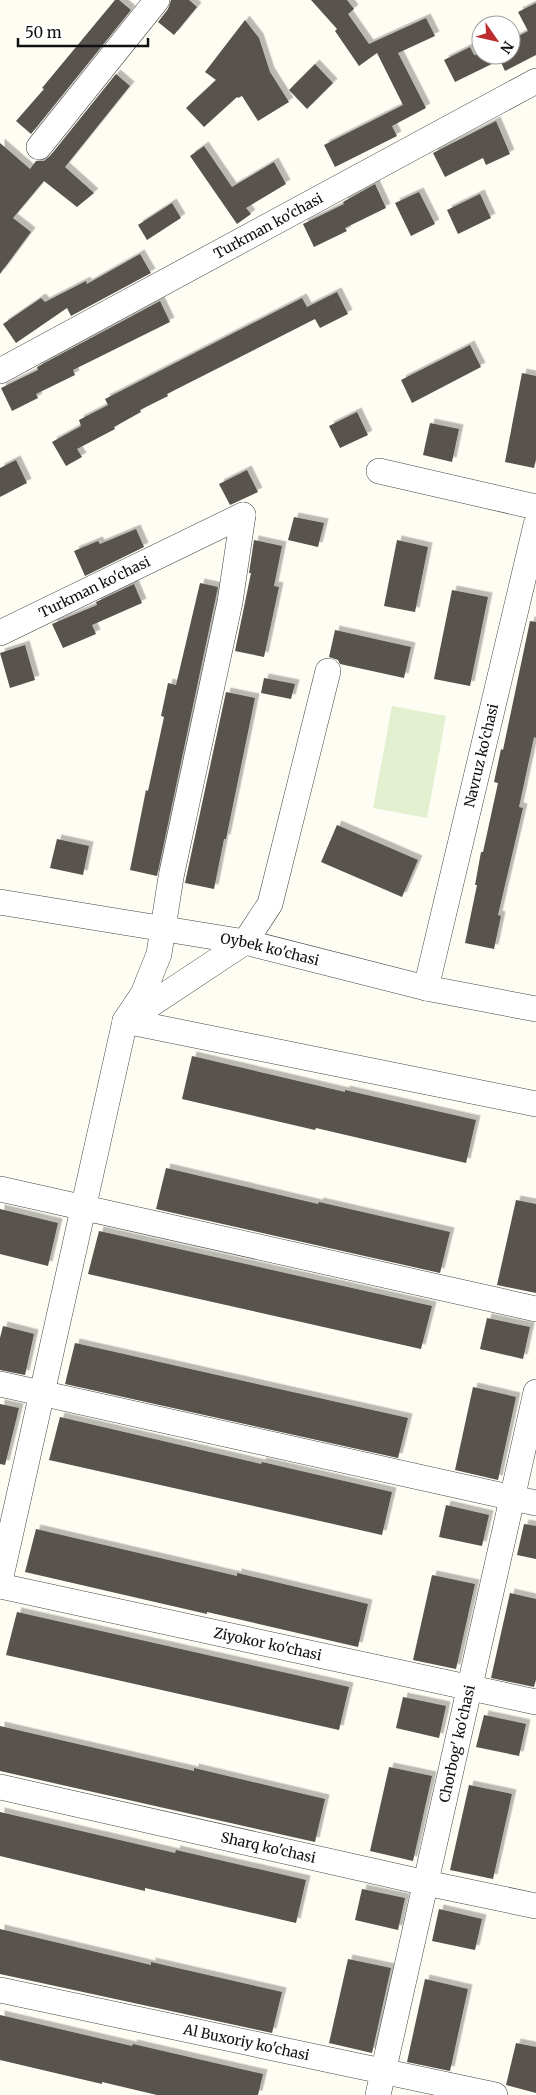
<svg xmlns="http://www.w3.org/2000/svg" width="536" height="2095" viewBox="0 0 536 2095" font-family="Merriweather,serif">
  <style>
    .pitch { fill: #e3f0cf }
    .building { fill: #58524d; filter: url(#shadow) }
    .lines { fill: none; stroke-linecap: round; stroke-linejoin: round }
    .minor-casing { stroke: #434343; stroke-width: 26 }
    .minor { stroke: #fff; stroke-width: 25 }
    .labels { text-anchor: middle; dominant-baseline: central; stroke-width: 5; stroke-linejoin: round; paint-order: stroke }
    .street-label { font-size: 14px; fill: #101010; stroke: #fff }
  </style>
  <defs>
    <filter id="shadow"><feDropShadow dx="4.5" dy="-4.5" stdDeviation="0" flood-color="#0004"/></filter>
  </defs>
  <rect width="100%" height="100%" fill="#fefdf4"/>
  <!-- pitch -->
  <polygon class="pitch" points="392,706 446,716 427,818 373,808"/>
  <!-- building -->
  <g class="building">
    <polygon points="115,0 119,0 131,10 31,134 16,121 44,89 42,88"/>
    <polygon points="171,0 189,0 197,7 174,35 158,22 168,9"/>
    <polygon points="311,0 347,0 354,9 348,14 369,44 426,18 435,36 398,53 426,108 392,126 397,136 335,167 324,145 403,105 377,53 359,66 335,31 337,29"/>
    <polygon points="536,3 536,55 505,71 500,60 455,82 444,60 470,47 474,55 511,55 511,40 528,31 518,12"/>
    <polygon points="245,20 259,38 270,72 289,102 258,121 242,96 238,98 237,97 204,127 186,108 216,80 205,72"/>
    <polygon points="315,64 333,83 307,109 289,90"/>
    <polygon points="116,74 130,86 65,167 94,193 77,207 44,181 13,218 31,232 0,274 0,143 30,169 36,161 44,161 50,156"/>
    <polygon points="496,121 510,154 486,165 483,158 445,177 433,153"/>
    <polygon points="204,146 232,187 274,162 286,184 246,208 251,214 237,224 190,156"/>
    <polygon points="375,184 386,208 345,228 347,231 314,247 303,224 344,204 343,202"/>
    <polygon points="419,192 435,224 411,236 395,203"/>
    <polygon points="480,194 491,218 458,234 447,210"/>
    <polygon points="172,203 181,218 147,240 138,225"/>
    <polygon points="140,254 151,273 71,316 67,308 16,343 3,324 41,298 45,302 86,281 87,284"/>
    <polygon points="337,292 348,314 320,328 315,319 167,394 168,396 140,410 141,412 114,427 115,429 77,449 82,457 66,466 52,442 81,426 79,420 108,405 105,399 302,298 307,307"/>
    <polygon points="160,301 170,322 73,370 75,375 36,394 38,398 12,411 1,388 38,370 37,367"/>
    <polygon points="470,345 481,367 412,403 401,380"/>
    <polygon points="522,373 536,376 536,459 534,468 505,462"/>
    <polygon points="357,412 368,435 340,448 329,426"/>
    <polygon points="430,423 459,429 452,462 423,455"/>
    <polygon points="16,460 27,483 0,497 0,468"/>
    <polygon points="247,470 258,492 230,505 219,484"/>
    <polygon points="294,517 324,523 318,547 288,540"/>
    <polygon points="136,529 144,547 85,576 74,551 98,541 100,544"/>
    <polygon points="254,540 282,546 274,586 279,587 264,657 235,651 251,573 249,573"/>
    <polygon points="397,540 428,547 415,612 384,606"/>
    <polygon points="200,583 218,587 157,876 130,870 146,790 148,791 164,717 161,716 168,683 176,685"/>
    <polygon points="134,584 142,603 92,625 96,634 63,648 52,624 97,605 96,602"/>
    <polygon points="452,590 488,597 470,686 434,679"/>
    <polygon points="530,621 536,622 536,738 534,737 519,807 523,808 498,915 501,916 494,949 465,943 477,885 475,885 481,852 483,852 498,783 494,782 501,749 503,750"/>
    <polygon points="335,630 411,647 404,678 340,664 338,660 329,657"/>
    <polygon points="25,645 35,680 10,688 0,653"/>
    <polygon points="264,678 295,684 291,699 261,693"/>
    <polygon points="226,692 255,698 226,839 224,839 214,889 185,883"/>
    <polygon points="337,825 418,860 402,897 321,862"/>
    <polygon points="57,839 89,846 83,875 50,868"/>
    <polygon points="192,1056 345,1092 345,1090 476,1120 466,1163 316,1128 315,1130 182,1099"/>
    <polygon points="166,1168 318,1204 319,1202 450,1232 440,1273 156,1209"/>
    <polygon points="516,1200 536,1204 536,1293 497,1285"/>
    <polygon points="0,1209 58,1223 48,1266 0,1254"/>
    <polygon points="99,1231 432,1306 421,1349 88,1274"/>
    <polygon points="487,1318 530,1327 523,1359 480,1349"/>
    <polygon points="3,1326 34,1334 25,1375 0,1370 0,1338"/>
    <polygon points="75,1343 408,1418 398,1458 65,1384"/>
    <polygon points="473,1387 516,1397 498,1480 455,1470"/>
    <polygon points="0,1404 19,1408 5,1465 0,1464"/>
    <polygon points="60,1417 261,1464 262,1462 392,1492 382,1535 49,1460"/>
    <polygon points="446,1505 489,1515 482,1546 439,1537"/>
    <polygon points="524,1524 536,1526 536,1559 517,1555"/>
    <polygon points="36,1529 237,1576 237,1573 368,1604 358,1647 207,1612 207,1614 25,1572"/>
    <polygon points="432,1575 475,1584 456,1669 413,1660"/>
    <polygon points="510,1593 536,1599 536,1679 534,1687 491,1678"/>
    <polygon points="17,1612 349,1687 339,1730 6,1655"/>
    <polygon points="403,1697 446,1706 439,1738 396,1728"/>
    <polygon points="484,1715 526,1724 519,1756 476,1747"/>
    <polygon points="0,1726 194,1771 194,1768 325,1799 315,1842 0,1771"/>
    <polygon points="389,1767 432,1776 413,1861 370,1851"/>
    <polygon points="469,1785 512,1794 493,1879 450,1870"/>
    <polygon points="0,1812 175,1853 176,1850 306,1880 296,1923 145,1888 145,1891 0,1856"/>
    <polygon points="362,1889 405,1898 398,1930 355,1920"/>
    <polygon points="439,1909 482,1919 475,1950 432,1941"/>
    <polygon points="0,1929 151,1965 151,1962 282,1992 272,2033 0,1974"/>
    <polygon points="348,1959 391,1968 372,2053 329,2043"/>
    <polygon points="425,1979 468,1989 450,2071 407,2062"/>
    <polygon points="0,2015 132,2046 133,2044 263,2074 258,2095 157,2095 102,2082 102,2084 0,2060"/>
    <polygon points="516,2043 536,2047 536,2093 506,2085"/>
  </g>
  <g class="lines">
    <defs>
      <g id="minor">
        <polyline points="39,147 157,0"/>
        <path id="s1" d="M0,371L536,81"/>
        <polyline points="379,471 536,507"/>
        <path id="s2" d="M0,633L243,515"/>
        <path id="s3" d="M0,902L245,942L426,988L536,1009"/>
        <path id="s4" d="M426,988L536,525"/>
        <polyline points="132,1017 245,942 270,904 328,671"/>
        <polyline points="125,1021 536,1104"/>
        <polyline points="0,1189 536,1309"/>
        <polyline points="0,1384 536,1503"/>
        <polyline points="0,1581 125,1021 143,994 159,954 171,877 230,602 243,515"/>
        <path id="s5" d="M0,1586L536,1702"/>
        <path id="s6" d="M0,1787L426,1883L536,1906"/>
        <path id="s7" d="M0,1990L495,2095"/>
        <path id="s8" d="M378,2095L536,1392"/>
      </g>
    </defs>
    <!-- minor casing -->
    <use href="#minor" class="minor-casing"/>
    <!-- minor -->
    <use href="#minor" class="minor"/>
  </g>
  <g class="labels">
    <!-- street labels -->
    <g class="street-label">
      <text stroke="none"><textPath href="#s1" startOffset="305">Turkman ko'chasi</textPath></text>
      <text stroke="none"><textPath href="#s2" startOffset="105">Turkman ko'chasi</textPath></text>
      <text stroke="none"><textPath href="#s4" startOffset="239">Navruz ko'chasi</textPath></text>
      <text stroke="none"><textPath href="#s3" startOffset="274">Oybek ko'chasi</textPath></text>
      <text stroke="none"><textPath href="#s5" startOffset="274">Ziyokor ko'chasi</textPath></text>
      <text stroke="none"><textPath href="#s8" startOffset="360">Chorbog' ko'chasi</textPath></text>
      <text stroke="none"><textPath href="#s6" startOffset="275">Sharq ko'chasi</textPath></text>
      <text stroke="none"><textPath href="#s7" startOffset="252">Al Buxoriy ko'chasi</textPath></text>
    </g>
  </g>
  <!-- north arrow -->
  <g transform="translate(496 40) rotate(124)"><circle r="24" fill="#ffffff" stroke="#9f9f9f"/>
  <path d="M0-4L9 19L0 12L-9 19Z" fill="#bb2d2f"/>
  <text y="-8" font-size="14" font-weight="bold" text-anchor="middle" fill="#101010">N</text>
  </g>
  <!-- scale -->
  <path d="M18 38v8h130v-8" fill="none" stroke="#101010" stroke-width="2.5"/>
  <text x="25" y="38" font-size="15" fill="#101010" stroke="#ffffff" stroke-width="4" paint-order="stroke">50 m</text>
</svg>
